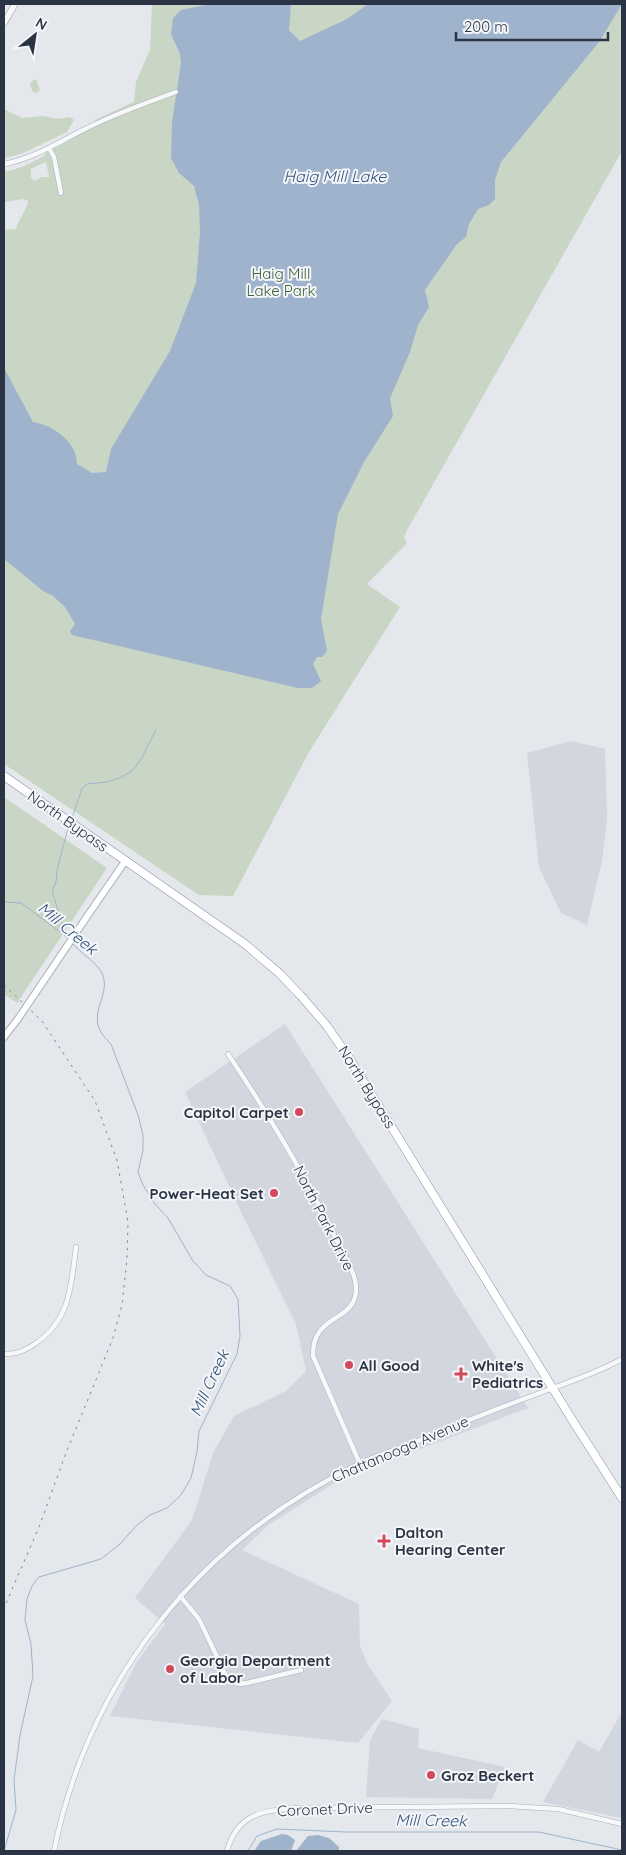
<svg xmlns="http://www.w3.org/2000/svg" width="626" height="1855" viewBox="0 0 626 1855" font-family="Quicksand,sans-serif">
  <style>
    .built { fill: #d2d6de }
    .green { fill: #c9d6c5; fill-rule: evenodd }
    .water { fill: #9fb4cc }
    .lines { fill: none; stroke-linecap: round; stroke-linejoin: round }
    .stream { stroke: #9fb4cc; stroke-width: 1 }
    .minor-casing { stroke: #a9aeb7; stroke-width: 5.5 }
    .tertiary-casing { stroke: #a9aeb7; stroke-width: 7 }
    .secondary-casing { stroke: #a9aeb7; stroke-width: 8 }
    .trunk-casing { stroke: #8b94a3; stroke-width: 9 }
    .minor { stroke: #f7f8fa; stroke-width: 4.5 }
    .tertiary { stroke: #f7f8fa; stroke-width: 5.5 }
    .secondary { stroke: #fff; stroke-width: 6 }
    .trunk { stroke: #fff; stroke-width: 8 }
    .rail { stroke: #7d8696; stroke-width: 1; stroke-dasharray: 2.5 5; stroke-linecap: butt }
    .secondary-bridge-casing { stroke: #a9aeb7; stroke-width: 8; stroke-linecap: butt }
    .secondary-bridge { stroke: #fff; stroke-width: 6 }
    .poi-dot { fill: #d1495b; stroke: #f4f6f9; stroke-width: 2 }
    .labels { text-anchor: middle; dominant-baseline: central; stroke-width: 4; stroke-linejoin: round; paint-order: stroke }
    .park-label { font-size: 15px; fill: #3f6138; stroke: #f4f6f9 }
    .street-label { font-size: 15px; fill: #2b3445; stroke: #f4f6f9 }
    .poi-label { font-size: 15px; font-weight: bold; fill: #2b3445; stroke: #f4f6f9; text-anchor: start }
    .water-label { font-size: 16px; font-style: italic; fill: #34527a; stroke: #f4f6f9 }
  </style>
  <rect width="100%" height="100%" fill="#e4e7ec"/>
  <!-- built -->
  <g class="built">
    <polygon points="571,741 605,749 607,819 602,861 587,925 561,913 539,867 527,753"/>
    <polygon points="285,1024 528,1408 339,1480 267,1526 242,1550 359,1604 360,1646 368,1665 392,1701 358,1743 110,1716 136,1663 165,1624 135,1598 192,1520 213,1453 234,1416 286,1391 306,1371 296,1324 242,1214 185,1092"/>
    <polygon points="622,1712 622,1818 543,1802 578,1740 599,1752"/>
    <polygon points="382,1719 419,1729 418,1748 505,1767 492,1799 366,1797 370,1740"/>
  </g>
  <!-- green -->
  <g class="green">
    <path d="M152,4H622V151L406,532L404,538L407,543L367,584L400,607L309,752L233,896L199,895L4,764V230L16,229C19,218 26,212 28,201L23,199L4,202V172C18,169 33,163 45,155V152L96,124L95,120L134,102L136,82L150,50ZM46,162L49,177H42L34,181L31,177V169Z"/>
    <polygon points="35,79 37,81 40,90 36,93 32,91 30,83"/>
    <polygon points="4,109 22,118 43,116 59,119 70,117 74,120 67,132 21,154 4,158"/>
    <polygon points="4,797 107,868 17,1003 4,994"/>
  </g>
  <!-- water -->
  <g class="water">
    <path d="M210,4H291L289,30L300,41L347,19L368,4H622L599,42L501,162L495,180V199L489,205L478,209L469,224L466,237L457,244L425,290L429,307L418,325L410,352L390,398L393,416L364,462L338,514L321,619L327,651L322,657H317L313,664L321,681L312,688H298L72,635L70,631L75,624L65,607L53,596L43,591L4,559V368L33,422C52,425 77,441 77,464L92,473L106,472L111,449L170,351L196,283L200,232L199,205L194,186L179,173L171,158L172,122L181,63L180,54L171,34L173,18L181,10Z"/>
    <polygon points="282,1834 288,1835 295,1840 291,1851 254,1851 261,1841"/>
    <polygon points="318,1835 329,1838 339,1847 339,1851 296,1851 308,1836"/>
  </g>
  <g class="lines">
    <!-- stream -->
    <g class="stream">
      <polyline points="72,818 82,789 87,784 107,782 122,777 133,770 140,761 156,730"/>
      <polyline points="4,902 21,903 63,934 68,939"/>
      <polyline points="63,933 63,926 52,891 56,882 57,870 69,824"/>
      <path d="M4,1851L16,1810L14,1780L20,1735L33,1676L31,1644L25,1620L27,1599L32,1586L39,1577L101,1559L120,1544L136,1526L150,1515L167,1508L181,1495L191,1478L197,1452L199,1431L237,1354L240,1336L238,1299L230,1286L206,1275L193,1261L168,1218L155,1204L143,1185L138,1172L143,1150V1135L138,1115L111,1044C79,1016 115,997 101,971C96,963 80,952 73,944"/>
      <polyline points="248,1851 257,1836 277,1829 346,1832 539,1832 622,1850"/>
    </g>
    <defs>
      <g id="minor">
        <polyline points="49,148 54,157 61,193"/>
        <path d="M4,164C31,159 54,145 79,132C110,116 143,104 176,92"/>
        <path d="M228,1054C269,1115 307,1178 339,1245C345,1258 357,1275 356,1290C355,1323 312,1313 313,1356L360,1464"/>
        <path d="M4,1354C17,1354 25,1351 36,1343C71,1319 71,1285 76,1247"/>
        <polyline points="180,1596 199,1619 227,1678 232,1682 239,1684 247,1683 301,1670"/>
        <path d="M54,1851C89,1678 200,1540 359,1464C378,1455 399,1449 418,1441C460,1423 502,1407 545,1391C571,1381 597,1373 622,1359"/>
        <path d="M227,1851C238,1812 264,1811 298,1808L509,1806L558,1809L622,1824"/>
      </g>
      <polyline id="tertiary" points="4,23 15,4"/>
      <g id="secondary">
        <polyline points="88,915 126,860"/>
        <polyline points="4,1037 18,1019"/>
      </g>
      <polyline id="trunk" points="4,776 245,944 279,973 301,996 327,1026 351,1061 571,1418 622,1498"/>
    </defs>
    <!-- minor casing -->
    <use href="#minor" class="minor-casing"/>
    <!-- tertiary casing -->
    <use href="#tertiary" class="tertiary-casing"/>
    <!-- secondary casing -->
    <use href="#secondary" class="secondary-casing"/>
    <!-- trunk casing -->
    <use href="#trunk" class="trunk-casing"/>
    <!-- minor -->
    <use href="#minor" class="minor"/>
    <!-- tertiary -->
    <use href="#tertiary" class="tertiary"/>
    <!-- secondary -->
    <use href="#secondary" class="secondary"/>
    <!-- trunk -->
    <use href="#trunk" class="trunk"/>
    <!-- rail -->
    <polyline class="rail" points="4,985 42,1021 95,1101 117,1160 128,1222 127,1259 122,1305 113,1338 66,1453 39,1527 4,1608"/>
    <defs>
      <polyline id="secondary-bridge" points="18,1019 88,915"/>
    </defs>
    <!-- secondary-bridge casing -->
    <use href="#secondary-bridge" class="secondary-bridge-casing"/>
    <!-- secondary-bridge -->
    <use href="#secondary-bridge" class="secondary-bridge"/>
  </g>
  <!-- markers -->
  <g class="poi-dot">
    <circle cx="299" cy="1112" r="5"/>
    <circle cx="274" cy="1193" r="5"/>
    <circle cx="349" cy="1365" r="5"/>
    <path d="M458.5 1366.5h5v5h5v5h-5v5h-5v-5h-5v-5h5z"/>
    <path d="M381.5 1533.5h5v5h5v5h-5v5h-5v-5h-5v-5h5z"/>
    <circle cx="170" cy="1669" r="5"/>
    <circle cx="431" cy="1775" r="5"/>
  </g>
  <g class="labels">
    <!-- park labels -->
    <g class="park-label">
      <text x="281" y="273">Haig Mill<tspan x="281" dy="17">Lake Park</tspan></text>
    </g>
    <!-- street labels -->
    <g class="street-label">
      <text transform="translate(68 821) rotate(35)">North Bypass</text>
      <text transform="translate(367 1087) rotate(58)">North Bypass</text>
      <text transform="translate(324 1218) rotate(63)">North Park Drive</text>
      <text transform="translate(400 1449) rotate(-23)">Chattanooga Avenue</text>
      <text transform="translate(325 1809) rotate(-2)">Coronet Drive</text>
    </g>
    <!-- poi labels -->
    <g class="poi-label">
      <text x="289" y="1112" text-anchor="end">Capitol Carpet</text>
      <text x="264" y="1193" text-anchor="end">Power-Heat Set</text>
      <text x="359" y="1365">All Good</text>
      <text x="472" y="1365">White's<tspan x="472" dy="17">Pediatrics</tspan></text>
      <text x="395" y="1532">Dalton<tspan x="395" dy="17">Hearing Center</tspan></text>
      <text x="180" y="1660">Georgia Department<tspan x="180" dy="17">of Labor</tspan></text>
      <text x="441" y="1775">Groz Beckert</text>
    </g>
    <!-- water labels -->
    <g class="water-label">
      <text x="335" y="176">Haig Mill Lake</text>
      <text transform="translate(68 928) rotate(40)">Mill Creek</text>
      <text transform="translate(209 1383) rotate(-65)">Mill Creek</text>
      <text transform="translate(431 1820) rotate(1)">Mill Creek</text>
    </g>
  </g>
  <!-- border -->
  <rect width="626" height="1855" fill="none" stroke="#2b3445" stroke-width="10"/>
  <!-- north arrow -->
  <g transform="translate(35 35) rotate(30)" stroke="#f4f6f9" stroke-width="4" paint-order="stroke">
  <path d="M0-4L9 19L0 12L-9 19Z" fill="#2b3445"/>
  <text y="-8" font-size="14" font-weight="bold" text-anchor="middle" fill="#2b3445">N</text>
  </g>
  <!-- scale -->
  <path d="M456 32v8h152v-8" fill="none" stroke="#2b3445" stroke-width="2.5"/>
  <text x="464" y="32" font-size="15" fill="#2b3445" stroke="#f4f6f9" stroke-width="4" paint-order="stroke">200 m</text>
</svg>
